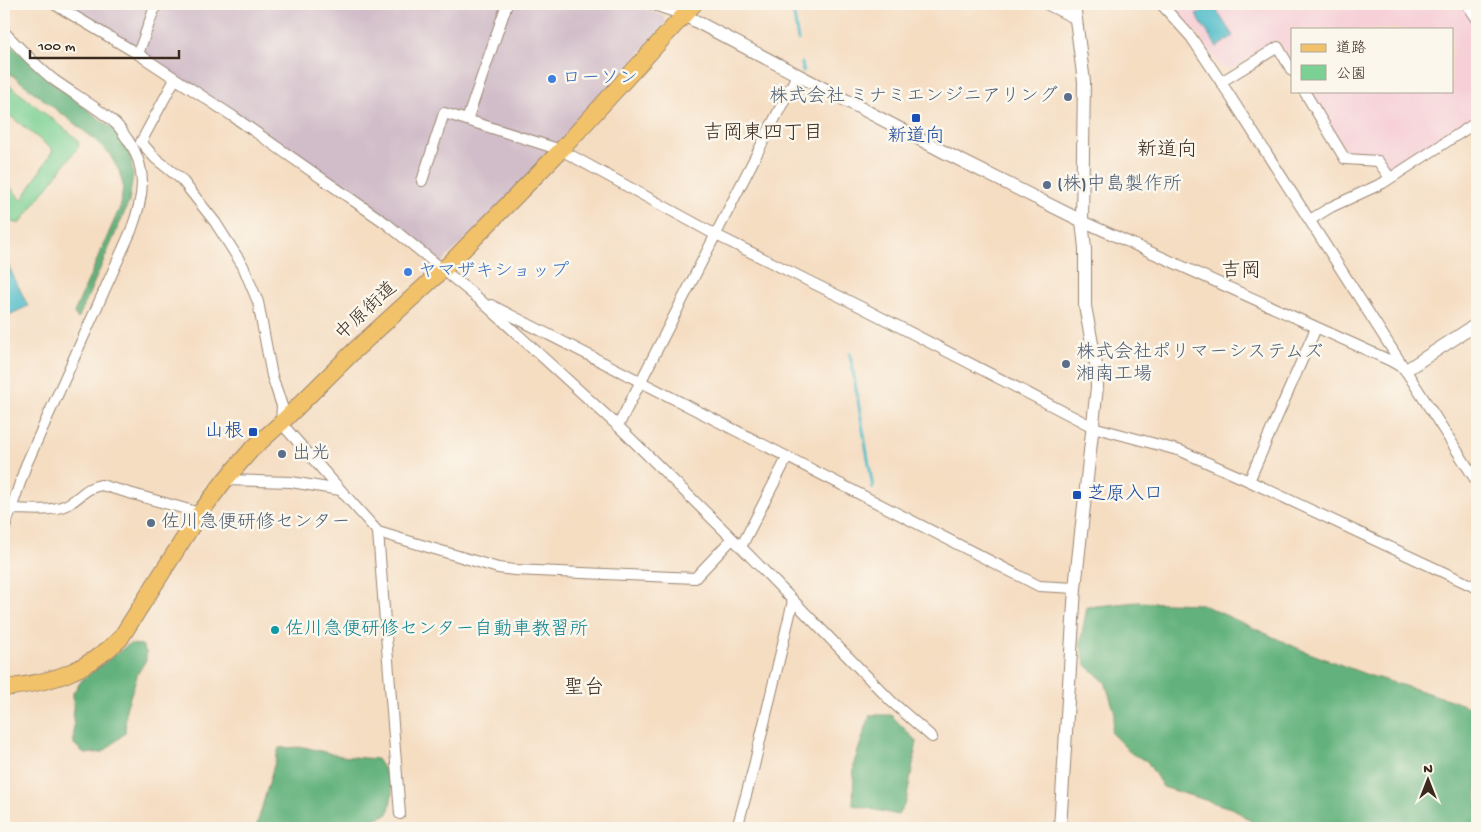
<svg xmlns="http://www.w3.org/2000/svg" width="1481" height="832" viewBox="0 0 1481 832" font-family="'Gochi Hand','Klee One',sans-serif">
  <style>
    .built { fill: #f6cfd7 }
    .industrial { fill: #d1bdc9 }
    .green { fill: #7bd093; stroke: #5b7d58 }
    .forest { fill: #64b27d; stroke: #506e4e }
    .water { fill: #4ebbc9; stroke: #447274 }
    .lines { fill: none; stroke-linecap: round; stroke-linejoin: round }
    .stream { stroke: #4ebbc9; stroke-width: 3 }
    .minor-casing { stroke: #988470; stroke-width: 12 }
    .tertiary-casing { stroke: #988470; stroke-width: 14 }
    .primary-casing { stroke: #988470; stroke-width: 18 }
    .minor { stroke: #fff; stroke-width: 10 }
    .tertiary { stroke: #fff; stroke-width: 12 }
    .primary { stroke: #f2c26a; stroke-width: 16 }
    .shop-dot { fill: #3f7fe0; stroke: #fbf7ec; stroke-width: 2 }
    .service-dot { fill: #5c6f8a; stroke: #fbf7ec; stroke-width: 2 }
    .transit-dot { fill: #1a4fb4; stroke: #fbf7ec; stroke-width: 2 }
    .culture-dot { fill: #0f9aa8; stroke: #fbf7ec; stroke-width: 2 }
    .labels { text-anchor: middle; dominant-baseline: central; stroke-width: 5; stroke-linejoin: round; paint-order: stroke }
    .shop-label { font-size: 19px; fill: #366cbe; stroke: #fbf7ec; text-anchor: start }
    .service-label { font-size: 19px; fill: #4e5e75; stroke: #fbf7ec; text-anchor: start }
    .transit-label { font-size: 19px; fill: #164399; stroke: #fbf7ec }
    .street-label { font-size: 19px; fill: #3b2a1e; stroke: #fbf7ec }
    .culture-label { font-size: 19px; fill: #0d838f; stroke: #fbf7ec; text-anchor: start }
    .neighbourhood-label { font-size: 20px; fill: #3b2a1e; stroke: #fbf7ec }
  </style>
  <rect width="100%" height="100%" fill="#fbf7ec"/>
  <filter id="ink" filterUnits="userSpaceOnUse"><feTurbulence type="fractalNoise" baseFrequency=".02" numOctaves="2"/><feDisplacementMap in="SourceGraphic" scale="10" xChannelSelector="R" yChannelSelector="G"/><feConvolveMatrix kernelMatrix="1 2 1 2 8 2 1 2 1" color-interpolation-filters="sRGB"/></filter>
  <filter id="wash" filterUnits="userSpaceOnUse"><feTurbulence type="fractalNoise" baseFrequency=".0096" numOctaves="4" result="noise"/><feDisplacementMap in="SourceGraphic" scale="20" xChannelSelector="R" yChannelSelector="G"/><feGaussianBlur stdDeviation="1.12" result="paint"/><feColorMatrix in="noise" values="0 0 0 0 0 0 0 0 0 0 0 0 0 0 0 0 0 1.4 0 .05"/><feComposite in="paint" operator="in"/></filter>
  <g filter="url(#wash)">
    <rect width="100%" height="100%" fill="#f5ddc2"/>
    <!-- built -->
    <polygon class="built" points="1170,4 1462,4 1477,27 1477,116 1396,168 1385,166 1380,156 1356,156 1344,150 1309,91 1452,91 1452,29 1292,29 1292,64 1277,40 1232,69 1219,67 1199,35"/>
    <!-- industrial -->
    <polygon class="industrial" points="58,4 628,4 663,15 666,23 551,154 440,264 337,185"/>
    <!-- green -->
    <path class="green" d="M4,81L75,137L78,141L79,146L20,223C0,226 4,195 4,180L22,200L53,150L4,111Z"/>
    <!-- forest -->
    <g class="forest">
      <polygon points="4,38 50,81 114,130 125,145 131,160 133,175 129,202 78,319 74,313 121,205 123,185 119,171 109,153 93,138 4,69"/>
      <polygon points="1137,602 1201,604 1304,651 1368,675 1451,700 1477,710 1477,828 1450,828 1429,823 1425,828 1260,828 1234,809 1163,787 1147,761 1132,754 1111,733 1115,713 1105,682 1086,665 1080,644 1087,607"/>
      <polygon points="129,644 142,645 146,652 146,660 138,673 126,709 125,733 103,752 85,754 74,744 73,693 82,680"/>
      <polygon points="870,715 891,715 917,742 906,802 898,815 853,805 854,763"/>
      <path d="M304,747L341,756L377,759C394,785 395,785 388,814L368,821L362,828H256L279,748Z"/>
    </g>
    <!-- water -->
    <g class="water">
      <polygon points="1213,5 1233,36 1217,47 1196,15"/>
      <polygon points="4,257 28,306 7,316 4,308"/>
    </g>
    <g class="lines">
      <!-- stream -->
      <g class="stream">
        <polyline points="792,4 798,40"/>
        <polyline points="802,63 803,71"/>
        <polyline points="850,354 873,488"/>
      </g>
    </g>
  </g>
  <g filter="url(#ink)">
    <g class="lines">
      <defs>
        <g id="minor">
          <polyline points="54,4 138,54 234,117 387,224 479,299 618,426 741,547 892,702 932,737"/>
          <polyline points="507,4 467,120 561,150 716,235 863,308 1093,427 1181,451 1249,481 1477,588"/>
          <polyline points="651,4 684,15"/>
          <polyline points="1046,4 1076,19"/>
          <polyline points="1161,4 1191,37 1221,82 1477,482"/>
          <polyline points="1467,4 1477,19"/>
          <path d="M4,32C20,48 36,66 54,80C75,95 97,107 116,124C121,129 124,135 128,140C149,170 143,199 131,231L26,465L4,530"/>
          <polyline points="138,54 156,4"/>
          <polyline points="175,79 141,142 155,158 181,179 215,222 243,266 258,302 272,376 282,406 281,423 378,532 498,568 514,570 695,578 732,539"/>
          <polyline points="1221,82 1278,47 1292,71"/>
          <polyline points="1304,91 1345,159 1378,161 1390,178"/>
          <polyline points="422,181 444,113 467,120"/>
          <polyline points="1310,220 1331,207 1383,183 1477,122"/>
          <polyline points="1082,221 1391,361 1403,368"/>
          <polyline points="491,305 1039,586 1075,588"/>
          <polyline points="618,426 797,75"/>
          <polyline points="225,480 291,482 340,490"/>
          <polyline points="1249,481 1316,328"/>
          <path d="M10,509C29,509 54,513 70,503C83,495 85,488 101,485L200,513"/>
          <polyline points="378,532 400,814"/>
          <polyline points="741,547 787,458"/>
          <polyline points="737,828 753,770 793,601"/>
        </g>
        <g id="tertiary">
          <polyline points="684,15 944,152 1082,221"/>
          <polyline points="1406,370 1477,324"/>
          <polyline points="1060,828 1075,588 1097,387 1096,365 1085,306 1085,248 1082,221 1084,82 1074,4"/>
        </g>
        <path id="primary" d="M4,688C53,682 83,673 120,639L200,513L225,480L251,450L281,423L355,350L448,265L561,150L694,4"/>
      </defs>
      <!-- minor casing -->
      <use href="#minor" class="minor-casing"/>
      <!-- tertiary casing -->
      <use href="#tertiary" class="tertiary-casing"/>
      <!-- primary casing -->
      <use href="#primary" class="primary-casing"/>
      <!-- minor -->
      <use href="#minor" class="minor"/>
      <!-- tertiary -->
      <use href="#tertiary" class="tertiary"/>
      <!-- primary -->
      <use href="#primary" class="primary"/>
    </g>
  </g>
  <!-- markers -->
  <g class="shop-dot">
    <circle cx="552" cy="79" r="5"/>
    <circle cx="408" cy="272" r="5"/>
  </g>
  <g class="service-dot">
    <circle cx="1068" cy="97" r="5"/>
    <circle cx="1047" cy="185" r="5"/>
    <circle cx="1066" cy="364" r="5"/>
    <circle cx="282" cy="454" r="5"/>
    <circle cx="151" cy="523" r="5"/>
  </g>
  <g class="transit-dot">
    <rect x="911" y="113" width="10" height="10" rx="2.5"/>
    <rect x="248" y="427" width="10" height="10" rx="2.5"/>
    <rect x="1072" y="490" width="10" height="10" rx="2.5"/>
  </g>
  <circle class="culture-dot" cx="275" cy="630" r="5"/>
  <g class="labels">
    <!-- shop labels -->
    <g class="shop-label">
      <text x="562" y="79">ローソン</text>
      <text x="418" y="272">ヤマザキショップ</text>
    </g>
    <!-- service labels -->
    <g class="service-label">
      <text x="1058" y="97" text-anchor="end">株式会社 ミナミエンジニアリング</text>
      <text x="1057" y="185">(株)中島製作所</text>
      <text x="1076" y="353">株式会社ポリマーシステムズ<tspan x="1076" dy="22">湘南工場</tspan></text>
      <text x="292" y="454">出光</text>
      <text x="161" y="523">佐川急便研修センター</text>
    </g>
    <!-- transit labels -->
    <g class="transit-label">
      <text x="916" y="137">新道向</text>
      <text x="243" y="432" text-anchor="end">山根</text>
      <text x="1087" y="495" text-anchor="start">芝原入口</text>
    </g>
    <!-- street labels -->
    <g class="street-label">
      <text transform="translate(367 312) rotate(-43)">中原街道</text>
    </g>
    <!-- culture labels -->
    <g class="culture-label">
      <text x="285" y="630">佐川急便研修センター自動車教習所</text>
    </g>
    <!-- neighbourhood labels -->
    <g class="neighbourhood-label">
      <text x="763" y="134">吉岡東四丁目</text>
      <text x="1167" y="151">新道向</text>
      <text x="1241" y="272">吉岡</text>
      <text x="584" y="689">聖台</text>
    </g>
  </g>
  <!-- margin -->
  <rect width="1481" height="832" fill="none" stroke="#fbf7ec" stroke-width="20"/>
  <!-- legend -->
  <rect x="1291" y="28" width="162" height="65" fill="#fbf7ec" stroke="#aea59a"/>
  <rect x="1301" y="44" width="25" height="8" fill="#f2c26a" stroke="#aea59a"/>
  <text x="1336" y="52" font-size="15" fill="#3b2a1e">道路</text>
  <rect x="1301" y="65" width="25" height="15" fill="#7bd093" stroke="#aea59a"/>
  <text x="1336" y="78" font-size="15" fill="#3b2a1e">公園</text>
  <!-- north arrow -->
  <g transform="translate(1428 780)" stroke="#fbf7ec" stroke-width="4" paint-order="stroke">
  <path d="M0-4L9 19L0 12L-9 19Z" fill="#3b2a1e"/>
  <text y="-8" font-size="14" font-weight="bold" text-anchor="middle" fill="#3b2a1e">N</text>
  </g>
  <!-- scale -->
  <path d="M30 50v8h149v-8" fill="none" stroke="#3b2a1e" stroke-width="2.5"/>
  <text x="38" y="50" font-size="15" fill="#3b2a1e" stroke="#fbf7ec" stroke-width="4" paint-order="stroke">100 m</text>
</svg>
